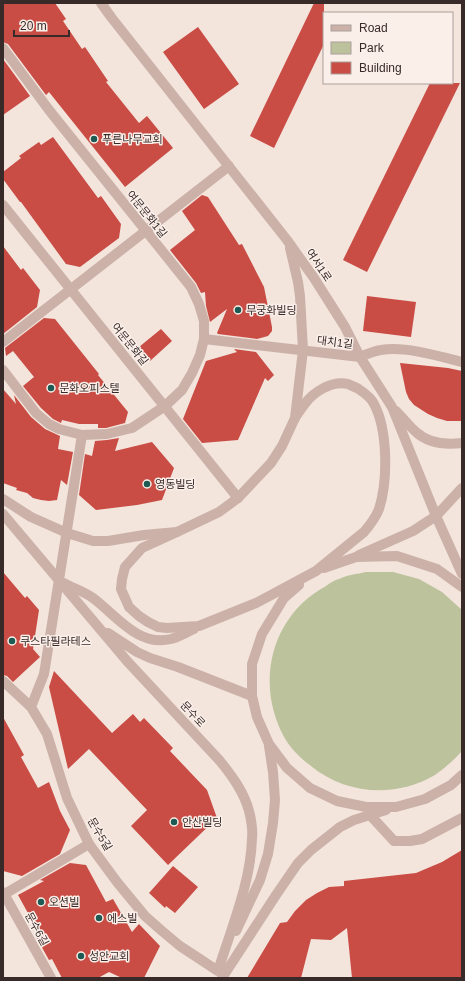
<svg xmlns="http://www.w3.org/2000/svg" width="465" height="981" viewBox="0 0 465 981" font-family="Helvetica,'Noto Sans KR',sans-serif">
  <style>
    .green { fill: #bcc29c }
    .building { fill: #c94c45 }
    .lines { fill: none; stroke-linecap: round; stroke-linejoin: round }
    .minor { stroke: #cbb1a8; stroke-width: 10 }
    .poi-dot { fill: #1d5a53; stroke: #faefe9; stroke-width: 1.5 }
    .labels { text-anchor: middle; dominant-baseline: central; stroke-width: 3; stroke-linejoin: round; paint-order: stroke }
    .poi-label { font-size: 11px; fill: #382a28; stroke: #faefe9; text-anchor: start }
    .street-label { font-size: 11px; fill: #382a28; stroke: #faefe9 }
  </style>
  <rect width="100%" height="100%" fill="#f3e4dc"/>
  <!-- green -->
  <path class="green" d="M366,572H393L419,579L442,592L462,610V751C454,760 445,768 435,775C396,798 346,795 311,766C300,758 289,747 283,735C255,681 272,615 326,586C330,583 335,580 339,579C347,575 357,574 366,572Z"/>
  <!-- building -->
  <g class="building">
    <polygon points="3,3 55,3 66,19 63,21 82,49 85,47 108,81 106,82 139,123 147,116 173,148 125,187 49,92 46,95 8,44 3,42"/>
    <polygon points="314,3 324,3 324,44 274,148 250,136"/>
    <polygon points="198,27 239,84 204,109 163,52"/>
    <polygon points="3,59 30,96 3,115"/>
    <polygon points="430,83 460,83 367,272 343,260"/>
    <polygon points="53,137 98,198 101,196 121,224 119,238 80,267 66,264 21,202 20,202 3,179 3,172 21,158 19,156 39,142 41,145"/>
    <polygon points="202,195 208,197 239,245 242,244 264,287 272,327 272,331 268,336 257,339 218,334 217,333 227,309 210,322 206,306 205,292 201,293 196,283 170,250 195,230 182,211"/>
    <polygon points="3,246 21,270 23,268 40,290 37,307 3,334"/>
    <polygon points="367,296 416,302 411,337 363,331"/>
    <polygon points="44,318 55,319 99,374 98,375 128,412 125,423 106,428 98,428 98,424 79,424 62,420 61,423 53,419 41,408 23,386 34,377 13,351 6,356 5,348"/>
    <polygon points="161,329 172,341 150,361 139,347"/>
    <polygon points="234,349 256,352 274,375 268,381 265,378 238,440 202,443 183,419 206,361 237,352"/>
    <polygon points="400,363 448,368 462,371 462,421 447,421 437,418 428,414 414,405 409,399 406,392"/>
    <polygon points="3,389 16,404 14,395 31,417 45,429 60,436 58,449 73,452 67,485 61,480 57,500 49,501 41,500 33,498 27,493 16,490 17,488 3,483"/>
    <polygon points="119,438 115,451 152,442 174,468 162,500 137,505 96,510 79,495 85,454 92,456 95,441 107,440"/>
    <polygon points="3,572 25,598 27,596 39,610 33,649 40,657 13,682 7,676 3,675"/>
    <polygon points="54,671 112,733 133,714 140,722 144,718 173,748 170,751 207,790 217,818 168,865 131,826 147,810 89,749 68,769 49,687"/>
    <polygon points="3,717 24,755 21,757 38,788 49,782 60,811 70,830 60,854 22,876 3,871"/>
    <polygon points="462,850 462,978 352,978 347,928 331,940 311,939 301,978 247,978 280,923 287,922 295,911 306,900 317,893 329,887 344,886 344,881 416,873 442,862"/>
    <polygon points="70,863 86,865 106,902 113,899 132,932 139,924 160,946 144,978 122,978 109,972 98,978 62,978 52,959 49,960 35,935 39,933 18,895 44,881 40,880"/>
    <polygon points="173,866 198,887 175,913 166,906 165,908 149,893"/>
  </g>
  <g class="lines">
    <!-- minor -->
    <g class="minor">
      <polyline points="101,3 111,17 287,240 314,278 345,327 360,357 392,407 436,516 462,574"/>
      <polyline points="3,48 49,110 191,287 199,304 204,321 204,339 200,355 192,373 182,390 165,406 132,428 107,434 82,435 59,429 49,424 36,413 3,370"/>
      <polyline points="3,205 238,498"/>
      <path d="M204,339L360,357C367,354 374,351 381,350C405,346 439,356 462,362"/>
      <polyline points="3,342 229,166"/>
      <path d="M396,411C403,418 409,426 416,432C428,443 446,445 462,443"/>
      <polyline points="3,499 31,517 67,533 93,541 108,541 144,535 177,532 219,512 238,498 271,463 282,446 295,418 303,350 300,296 298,282 290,248"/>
      <path d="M3,514L127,661L220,761C232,776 244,792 249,811C251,818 253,831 252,838C251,882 231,929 218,971L180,946L162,931L145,916L117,882L89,844L67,798L47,734L31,707L3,681"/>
      <path d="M177,532L142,548L125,567L122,579L121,589L129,607L139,616L148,622L158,627L167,628L199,626L256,603L316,571L364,532C370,525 376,517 379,509C388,481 388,430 374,404C371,397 363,392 357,388C354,387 351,385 348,384C332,380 313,392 304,405C301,409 298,413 295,418"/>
      <polyline points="359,555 413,531 436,516 462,488"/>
      <polyline points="324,568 356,557 397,556 437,569 462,587"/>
      <path d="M64,583C73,588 85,592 93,598C117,616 138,647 171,639C179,637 187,632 194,629"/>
      <polyline points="299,585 284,598 262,634 252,664 252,696 257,717 269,744 287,768 310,788 337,801 366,807 396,807 425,799 451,785 462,775"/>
      <polyline points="108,633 137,652 150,658 178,667 252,696"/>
      <polyline points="31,707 44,674 82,435"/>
      <polyline points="370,815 394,841 410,841 422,839 462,818"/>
      <polyline points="3,892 51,978"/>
      <polyline points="3,895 89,844"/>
      <polyline points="236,931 260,880 268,854 273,823 275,800 273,772 269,746"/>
      <polyline points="222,978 276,895 298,863 311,850 340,827 354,820 386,810"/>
    </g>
  </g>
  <!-- markers -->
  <g class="poi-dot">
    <circle cx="94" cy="139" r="4"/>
    <circle cx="238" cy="310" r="4"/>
    <circle cx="51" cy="388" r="4"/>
    <circle cx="147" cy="484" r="4"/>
    <circle cx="12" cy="641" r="4"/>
    <circle cx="174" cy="822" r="4"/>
    <circle cx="41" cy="902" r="4"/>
    <circle cx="99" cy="918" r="4"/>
    <circle cx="81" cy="956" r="4"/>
  </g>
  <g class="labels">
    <!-- poi labels -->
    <g class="poi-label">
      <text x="102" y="139">푸른나무교회</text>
      <text x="246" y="310">무궁화빌딩</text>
      <text x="59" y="388">문화오피스텔</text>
      <text x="155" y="484">영동빌딩</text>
      <text x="20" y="641">쿠스타필라테스</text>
      <text x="182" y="822">안산빌딩</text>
      <text x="49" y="902">오션빌</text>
      <text x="107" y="918">에스빌</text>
      <text x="89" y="956">성안교회</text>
    </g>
    <!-- street labels -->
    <g class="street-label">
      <text transform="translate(147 214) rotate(51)">여문문화1길</text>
      <text transform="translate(319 265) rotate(56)">여서1로</text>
      <text transform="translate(335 342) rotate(7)">대치1길</text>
      <text transform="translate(130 344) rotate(51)">여문문화길</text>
      <text transform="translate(193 714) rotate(47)">문수로</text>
      <text transform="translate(100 834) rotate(59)">문수5길</text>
      <text transform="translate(37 929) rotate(61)">문수6길</text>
    </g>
  </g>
  <!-- border -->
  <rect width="465" height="981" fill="none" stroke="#382a28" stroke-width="8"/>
  <!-- legend -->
  <rect x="323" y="12" width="130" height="72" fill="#faefe9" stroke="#aca09c"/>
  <rect x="331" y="25" width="20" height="6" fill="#cbb1a8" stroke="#aca09c"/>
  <text x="359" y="32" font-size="12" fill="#382a28">Road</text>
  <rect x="331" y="42" width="20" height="12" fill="#bcc29c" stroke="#aca09c"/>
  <text x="359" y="52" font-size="12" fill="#382a28">Park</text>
  <rect x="331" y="62" width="20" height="12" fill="#c94c45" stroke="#aca09c"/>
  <text x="359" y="72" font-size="12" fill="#382a28">Building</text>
  <!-- scale -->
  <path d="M14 30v6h55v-6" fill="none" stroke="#382a28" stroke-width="2"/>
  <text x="20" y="30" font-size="12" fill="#382a28" stroke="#faefe9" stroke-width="3" paint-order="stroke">20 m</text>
</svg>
